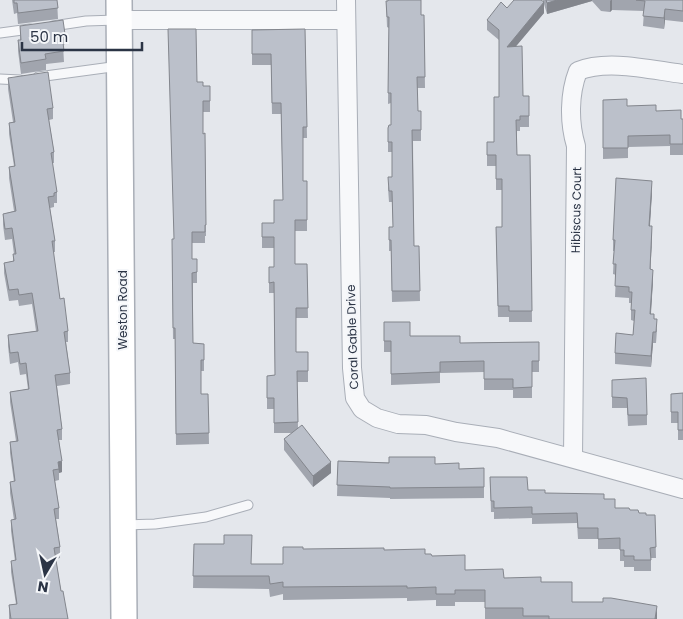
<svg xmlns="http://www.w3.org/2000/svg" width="683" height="619" viewBox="0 0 683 619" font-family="Poppins,sans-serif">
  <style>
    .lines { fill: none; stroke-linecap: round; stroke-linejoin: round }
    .service-casing { stroke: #a9aeb7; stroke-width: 11 }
    .minor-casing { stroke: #a9aeb7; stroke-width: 20 }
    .secondary-casing { stroke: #a9aeb7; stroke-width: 28 }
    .service { stroke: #f7f8fa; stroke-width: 9 }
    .minor { stroke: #f7f8fa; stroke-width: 18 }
    .secondary { stroke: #fff; stroke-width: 25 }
    .wall { fill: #a1a5ae }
    .shaded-wall { fill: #83868d }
    .building { fill: #bbc0ca; stroke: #83868d }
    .labels { text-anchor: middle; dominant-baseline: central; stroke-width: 4; stroke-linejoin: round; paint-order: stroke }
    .street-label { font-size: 12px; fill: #2b3445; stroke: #f4f6f9 }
  </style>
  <rect width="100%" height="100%" fill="#e4e7ec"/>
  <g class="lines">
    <defs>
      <g id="service">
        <polyline points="53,26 86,21 117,20"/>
        <polyline points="0,33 30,29"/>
        <polyline points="38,77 119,66"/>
        <polyline points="0,79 20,80"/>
        <polyline points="124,525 155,524 206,517 248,505"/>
      </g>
      <g id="minor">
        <polyline points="346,0 352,368 355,398 362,409 377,418 398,424 426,425 456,432 498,438 683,489"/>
        <polyline points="120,20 346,20"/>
        <path d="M573,458L576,146C569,123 569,94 578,71C608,59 651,70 683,74"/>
      </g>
      <polyline id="secondary" points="119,0 124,619"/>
    </defs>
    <!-- service casing -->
    <use href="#service" class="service-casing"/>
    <!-- minor casing -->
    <use href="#minor" class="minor-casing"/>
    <!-- secondary casing -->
    <use href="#secondary" class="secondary-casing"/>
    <!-- service -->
    <use href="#service" class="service"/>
    <!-- minor -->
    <use href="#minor" class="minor"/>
    <!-- secondary -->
    <use href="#secondary" class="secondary"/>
  </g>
  <!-- wall -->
  <g class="wall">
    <polygon points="12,0 57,0 58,19 18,24 17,13 14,14"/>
    <polygon points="543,0 683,0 683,22 665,20 664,29 643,26 644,11 612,10 610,12 601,11 592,1 547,14 544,4 544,13 516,46 523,96 529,96 529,127 520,127 520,131 517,131 517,155 530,155 532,322 509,322 509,317 498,317 496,227 502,227 502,190 496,190 496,166 487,166 487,142 494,142 499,97 499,40 487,30 487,20 507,8 543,2"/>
    <polygon points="386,1 421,15 424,15 425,88 417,88 418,111 421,111 421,141 413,141 414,246 419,246 420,301 392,302 391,251 389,251 389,227 393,227 392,202 389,202 388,188 392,177 392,152 388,152 388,128 391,125 391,103 388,104 389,28 387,27"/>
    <polygon points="20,26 65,34 65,44 63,45 64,62 46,64 46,70 21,74 18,51 18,40 20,40"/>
    <polygon points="305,29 307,138 303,138 303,181 307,181 307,231 295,231 295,264 307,264 308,318 296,318 296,352 308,352 308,382 297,382 298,428 331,473 313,487 284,450 284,439 292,433 274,433 274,409 267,409 267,376 275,375 274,293 269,293 269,267 274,267 274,248 262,248 262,223 274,223 283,200 281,114 272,114 271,65 252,65 252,30"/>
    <polygon points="8,78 53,108 53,119 49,120 54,152 54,163 52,163 57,192 57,203 54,203 54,207 50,208 55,241 55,252 53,252 60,299 68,331 68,342 66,342 70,373 70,384 57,386 62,429 62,440 59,440 62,472 59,473 59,480 55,481 59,508 59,519 56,519 60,547 60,558 56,559 61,591 68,619 9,619 9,605 16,604 11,572 11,561 15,561 11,531 11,520 14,520 10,493 10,482 14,482 10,453 10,442 16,441 10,402 10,392 28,389 26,374 20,375 18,362 10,364 8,346 8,335 36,331 32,304 19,306 18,300 9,301 4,273 4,263 13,261 13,254 14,254 12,239 5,240 3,225 3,214 14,211 9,178 9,167 14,166 9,134 9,123 13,122 8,89"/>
    <polygon points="203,86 210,86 210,112 203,112 203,134 205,133 206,236 205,236 205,243 192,243 192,259 197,259 197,283 193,283 193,343 204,344 204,371 201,371 201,394 208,394 209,444 176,445 175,339 173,339 172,250"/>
    <polygon points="603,100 627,106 656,111 681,119 683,119 683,155 670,155 670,146 628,147 628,158 603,159"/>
    <polygon points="652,192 650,226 652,237 650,269 653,280 651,314 654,319 657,330 656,343 653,343 651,367 615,364 615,353 633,335 634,321 631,320 631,303 629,303 629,298 615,297 616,275 613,274 614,251 613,251 613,240"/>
    <polygon points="384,322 410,336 460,343 539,342 539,372 532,372 532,398 513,398 513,390 484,390 484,372 440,373 440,383 391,385 391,352 384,352"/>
    <polygon points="612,380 647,415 647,425 628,426 627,408 612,408"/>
    <polygon points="683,393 683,440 678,440 678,423 671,423 671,394"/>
    <polygon points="338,461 435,464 459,469 484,468 484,498 390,499 390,498 337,496"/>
    <polygon points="490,477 528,490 545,493 604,499 615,508 630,510 646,515 655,515 656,558 651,558 651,571 634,571 634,567 624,567 624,561 620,561 620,549 598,549 598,539 578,539 577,523 532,524 532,518 494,519 494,512 491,512"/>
    <polygon points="194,544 251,564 283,564 303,549 384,550 425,554 432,556 465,570 504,578 541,582 572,602 657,618 657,619 485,619 485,602 455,602 455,606 436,606 436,600 407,601 407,598 283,600 283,594 270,597 269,589 193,588"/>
  </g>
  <!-- shaded-wall -->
  <g class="shaded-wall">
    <polygon points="557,0 592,0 592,1 547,14 547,3"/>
    <polygon points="611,0 612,0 612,10 610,12 610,1"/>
    <polygon points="544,2 544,13 507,57 507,47"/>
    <polygon points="665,9 665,20 664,29 664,18"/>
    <polygon points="652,181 652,192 649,237 649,226"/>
    <polygon points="652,226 652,237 650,280 650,269"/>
    <polygon points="653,270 653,280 650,325 650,314"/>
    <polygon points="653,332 653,343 651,367 651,356"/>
    <polygon points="62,461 62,472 59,473 58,462"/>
    <polygon points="331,462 331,473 313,487 313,476"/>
    <polygon points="657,606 657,619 655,619"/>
  </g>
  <!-- building -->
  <g class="building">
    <polygon points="14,0 57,0 58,8 18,13 17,3 14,3"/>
    <polygon points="388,0 421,0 421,15 424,15 425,77 417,77 418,111 421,111 421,130 412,130 414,246 419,246 420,291 392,291 391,240 389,240 389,227 393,227 392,191 389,191 388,177 392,177 392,142 388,142 388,128 389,125 391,125 391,93 388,93 389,17 387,17 386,1 388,1"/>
    <polygon points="514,0 541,0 544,2 507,47 522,46 523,96 529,96 529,116 520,116 520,120 516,120 517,155 530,155 532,311 509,311 509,306 498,306 496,227 502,227 502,179 496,179 496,155 487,155 487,142 494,142 494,97 499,97 499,30 487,20 501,2 507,8"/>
    <polygon points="546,0 557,0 547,3"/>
    <polygon points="636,0 683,0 683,11 665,9 664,18 643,16 645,1"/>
    <polygon points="63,20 65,34 62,34 64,51 45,54 46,59 21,63 18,40 21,40 20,26"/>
    <polygon points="168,29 196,29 197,82 203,82 203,86 210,86 210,101 203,101 203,134 205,133 206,225 205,225 205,232 192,232 192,259 197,259 197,272 192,273 193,343 204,344 204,360 201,360 201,394 208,394 209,433 176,434 175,328 173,328 172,239 174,239"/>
    <polygon points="305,29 307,127 303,127 303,181 307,181 307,220 295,220 295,264 307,264 308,308 296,308 296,352 308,352 308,371 297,371 298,422 274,423 274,398 267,398 267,376 275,375 274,282 269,283 269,267 274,267 274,237 262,237 262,223 274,223 274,200 283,200 281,103 272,103 271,54 252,54 252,30"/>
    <polygon points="48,72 53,108 47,109 54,152 51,153 57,192 54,193 54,196 48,197 55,241 52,241 60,299 64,298 68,331 64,332 70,373 55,375 62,429 57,430 62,461 58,462 59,469 53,470 59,508 54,509 60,547 54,548 61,591 63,591 68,619 11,619 9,605 17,604 11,561 16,560 11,520 16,519 10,482 15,481 10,442 18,441 10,392 29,389 26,363 20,364 18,352 10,353 8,335 38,331 32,293 19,295 18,289 9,290 4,263 14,261 13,254 16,254 12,228 5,229 3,214 16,211 9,167 15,166 9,123 15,122 8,78"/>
    <polygon points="627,99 627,106 656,105 656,111 681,110 681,119 683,119 683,144 670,144 670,135 628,136 628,148 603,148 603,100"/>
    <polygon points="616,178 652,181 649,226 652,226 650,269 653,270 650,314 654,314 654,319 657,319 656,332 653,332 651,356 615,353 616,333 633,335 635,310 631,310 632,292 629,292 629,287 615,286 616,264 613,264 615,240 613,240"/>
    <polygon points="384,322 410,322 410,336 460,336 460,343 539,342 539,361 532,361 532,387 513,388 513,379 484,379 484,361 440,362 440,372 391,374 391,341 384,341"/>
    <polygon points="646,378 647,415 628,415 627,398 612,397 612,380"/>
    <polygon points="683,393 683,430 678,430 678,412 671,412 671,394"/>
    <polygon points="302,425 331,462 313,476 284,439"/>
    <polygon points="389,457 435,457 435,464 459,463 459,469 484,468 484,487 390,488 390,487 337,485 338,461 389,463"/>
    <polygon points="490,477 527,477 528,490 545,490 545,493 604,494 604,499 615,499 615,508 629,508 630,510 638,510 639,513 646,513 646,515 655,515 656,547 650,548 651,560 634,560 634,556 624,556 624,550 620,550 620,538 598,539 598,528 578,528 577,513 532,514 532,507 494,508 494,501 491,501"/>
    <polygon points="224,535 252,535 251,564 283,564 283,547 303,547 303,549 384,548 384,550 425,549 425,554 431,554 432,556 465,555 465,570 503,569 504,578 541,577 541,582 572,582 572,602 603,602 603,598 611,598 657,606 655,619 549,619 549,616 523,616 523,608 485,608 485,590 455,590 455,594 436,594 436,587 407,588 407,586 283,587 283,582 270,584 269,576 193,576 194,544 224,544"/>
  </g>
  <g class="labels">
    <!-- street labels -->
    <g class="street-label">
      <text transform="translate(576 210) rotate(-89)">Hibiscus Court</text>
      <text transform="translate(122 310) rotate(-90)">Weston Road</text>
      <text transform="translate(352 337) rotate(-92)">Coral Gable Drive</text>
    </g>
  </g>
  <!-- north arrow -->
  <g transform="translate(45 574) rotate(189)" stroke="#f4f6f9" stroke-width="4" paint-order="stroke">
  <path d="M0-4L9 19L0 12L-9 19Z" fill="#2b3445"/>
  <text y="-8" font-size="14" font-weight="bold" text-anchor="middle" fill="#2b3445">N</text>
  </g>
  <!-- scale -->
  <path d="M22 42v8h120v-8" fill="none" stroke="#2b3445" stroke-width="2.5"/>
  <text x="30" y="42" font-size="15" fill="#2b3445" stroke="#f4f6f9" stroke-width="4" paint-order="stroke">50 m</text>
</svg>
